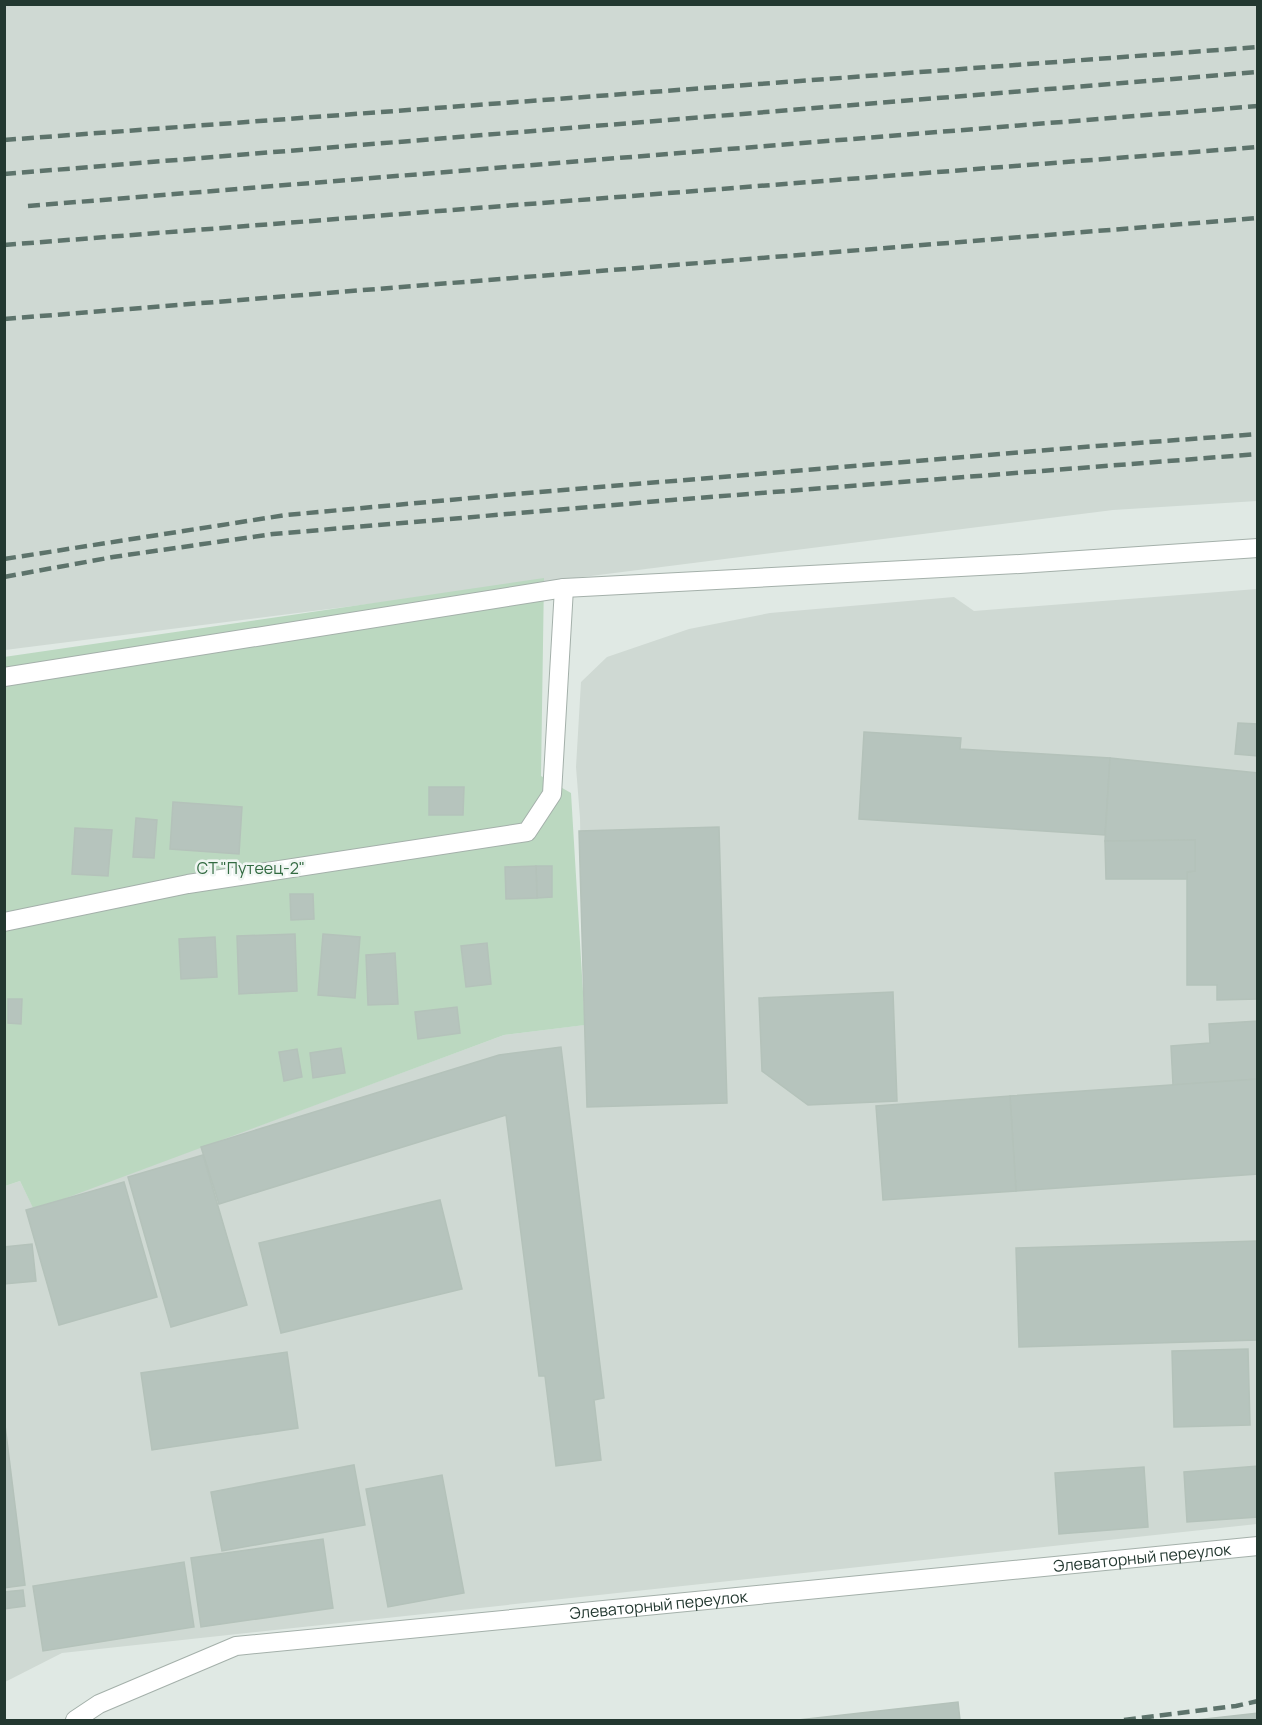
<svg xmlns="http://www.w3.org/2000/svg" width="1262" height="1725" viewBox="0 0 1262 1725" font-family="Manrope,sans-serif">
  <style>
    .built { fill: #cfd9d3 }
    .green { fill: #bbd8c0 }
    .building { fill: #b6c4bd; stroke: #b4c2ba; stroke-width: 1.5 }
    .lines { fill: none; stroke-linecap: round; stroke-linejoin: round }
    .minor-casing { stroke: #a4b0aa; stroke-width: 20 }
    .minor { stroke: #fff; stroke-width: 18 }
    .rail { stroke: #5d736b; stroke-width: 4.5; stroke-dasharray: 12 6; stroke-linecap: butt }
    .labels { text-anchor: middle; dominant-baseline: central; stroke-width: 5; stroke-linejoin: round; paint-order: stroke }
    .park-label { font-size: 16px; fill: #326a41; stroke: #f0f6f3 }
    .street-label { font-size: 16px; fill: #233830; stroke: #f0f6f3 }
  </style>
  <rect width="100%" height="100%" fill="#e0e9e4"/>
  <!-- built -->
  <g class="built">
    <polygon points="4,5 1257,5 1257,501 1113,510 5,650"/>
    <polygon points="1257,589 1257,1524 62,1653 5,1682 5,1186 20,1181 34,1209 504,1035 584,1025 580,818 576,767 581,682 607,657 689,629 770,613 954,597 974,611"/>
  </g>
  <!-- green -->
  <polygon class="green" points="544,578 541,776 571,793 585,1025 504,1035 34,1210 20,1181 5,1186 4,657"/>
  <!-- building -->
  <g class="building">
    <polygon points="1238,723 1258,724 1258,756 1235,754"/>
    <polygon points="864,732 961,738 960,749 1110,758 1105,835 859,819"/>
    <polygon points="1110,758 1258,773 1258,999 1217,1000 1217,985 1187,985 1187,872 1195,871 1195,840 1105,841"/>
    <polygon points="429,787 464,787 463,815 429,815"/>
    <polygon points="173,802 242,807 239,854 170,849"/>
    <polygon points="136,818 157,820 154,858 133,857"/>
    <polygon points="719,827 727,1103 587,1107 579,831"/>
    <polygon points="75,828 112,830 108,876 72,874"/>
    <polygon points="1195,840 1195,871 1187,872 1187,879 1106,879 1105,841"/>
    <polygon points="536,866 552,866 552,897 537,898"/>
    <polygon points="536,866 537,898 506,899 505,867"/>
    <polygon points="290,894 313,894 314,919 291,920"/>
    <polygon points="295,934 297,991 239,994 237,936"/>
    <polygon points="323,934 360,937 355,998 318,995"/>
    <polygon points="215,937 217,977 181,979 179,939"/>
    <polygon points="487,943 491,984 466,987 461,946"/>
    <polygon points="395,953 398,1004 368,1005 366,955"/>
    <polygon points="893,992 897,1101 808,1105 762,1071 759,998"/>
    <polygon points="8,999 22,999 21,1024 8,1023"/>
    <polygon points="457,1007 460,1033 418,1039 415,1012"/>
    <polygon points="1258,1021 1258,1079 1173,1085 1171,1046 1210,1043 1209,1024"/>
    <polygon points="561,1047 604,1398 594,1400 601,1460 556,1466 545,1376 539,1376 506,1115 219,1204 201,1147 499,1055"/>
    <polygon points="341,1048 345,1073 313,1078 310,1053"/>
    <polygon points="297,1049 302,1077 284,1081 279,1052"/>
    <polygon points="1258,1079 1258,1174 1016,1191 1010,1096"/>
    <polygon points="1010,1096 1016,1191 883,1200 876,1106"/>
    <polygon points="203,1155 247,1305 171,1327 128,1177"/>
    <polygon points="124,1182 157,1297 59,1325 26,1210"/>
    <polygon points="440,1200 462,1289 281,1333 259,1243"/>
    <polygon points="1258,1241 1258,1340 1019,1347 1016,1248"/>
    <polygon points="32,1244 36,1281 4,1284 4,1247"/>
    <polygon points="1248,1349 1250,1425 1174,1427 1172,1351"/>
    <polygon points="287,1352 298,1428 152,1450 141,1373"/>
    <polygon points="4,1417 25,1585 4,1588"/>
    <polygon points="354,1465 365,1525 222,1551 211,1492"/>
    <polygon points="1258,1466 1258,1517 1187,1522 1184,1472"/>
    <polygon points="1144,1467 1148,1527 1059,1534 1055,1473"/>
    <polygon points="442,1475 464,1593 388,1607 366,1489"/>
    <polygon points="323,1539 333,1608 201,1627 191,1558"/>
    <polygon points="184,1562 194,1627 43,1651 33,1586"/>
    <polygon points="23,1590 25,1606 4,1609 4,1592"/>
    <polygon points="958,1702 960,1720 798,1720"/>
    <polygon points="1258,1713 1258,1720 1196,1720"/>
  </g>
  <g class="lines">
    <defs>
      <g id="minor">
        <polyline points="4,677 564,588 1020,564 1258,548"/>
        <polyline points="4,922 188,884 527,832 552,794 564,588"/>
        <path id="s1" d="M75,1720L99,1704L236,1646L1258,1546"/>
      </g>
    </defs>
    <!-- minor casing -->
    <use href="#minor" class="minor-casing"/>
    <!-- minor -->
    <use href="#minor" class="minor"/>
    <!-- rail -->
    <g class="rail">
      <polyline points="4,140 1258,47"/>
      <polyline points="4,174 1258,72"/>
      <polyline points="28,206 1258,106"/>
      <polyline points="4,245 1258,147"/>
      <polyline points="4,319 1258,218"/>
      <polyline points="4,559 286,515 515,494 1097,446 1258,434"/>
      <polyline points="4,577 113,557 273,534 672,500 1258,454"/>
      <polyline points="1124,1720 1236,1706 1258,1701"/>
    </g>
  </g>
  <g class="labels">
    <!-- park labels -->
    <g class="park-label">
      <text x="251" y="868">СТ "Путеец-2"</text>
    </g>
    <!-- street labels -->
    <g class="street-label">
      <text stroke="none"><textPath href="#s1" startOffset="1088">Элеваторный переулок</textPath></text>
      <text stroke="none"><textPath href="#s1" startOffset="602">Элеваторный переулок</textPath></text>
    </g>
  </g>
  <!-- border -->
  <rect width="1262" height="1725" fill="none" stroke="#233830" stroke-width="12"/>
</svg>
